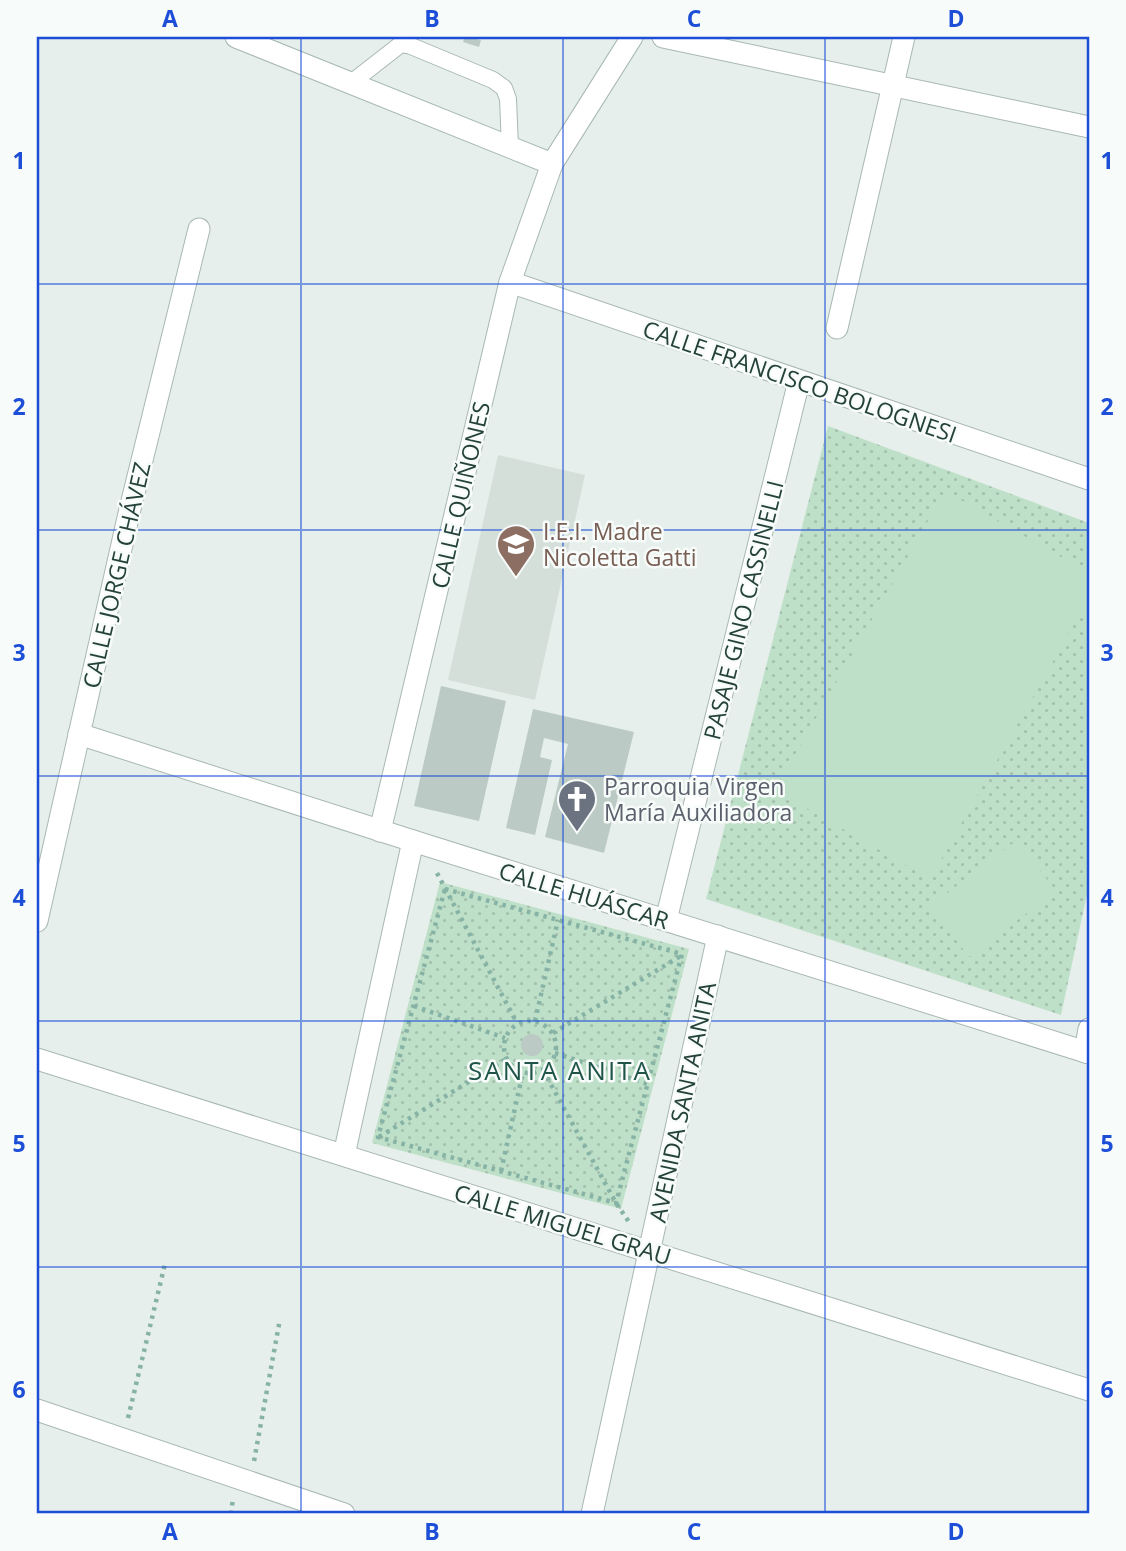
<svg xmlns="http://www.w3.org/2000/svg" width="1126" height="1551" viewBox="0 0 1126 1551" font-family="'Open Sans',sans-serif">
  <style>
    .built { fill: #d4dfda }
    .grass { fill: url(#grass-dots) }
    .pitch { fill: #bfe0c8 }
    .building { fill: #bbcac4 }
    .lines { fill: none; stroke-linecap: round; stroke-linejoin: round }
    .service-casing { stroke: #a8b8b2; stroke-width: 18 }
    .minor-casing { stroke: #a8b8b2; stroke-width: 23 }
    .path { stroke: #86b3a5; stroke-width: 4.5; stroke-dasharray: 3.5 5; stroke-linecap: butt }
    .service { stroke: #fff; stroke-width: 16 }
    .minor { stroke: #fff; stroke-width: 21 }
    .grid { fill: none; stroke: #1d4ed8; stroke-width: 2; stroke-opacity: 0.55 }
    .labels { text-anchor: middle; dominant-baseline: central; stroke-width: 5; stroke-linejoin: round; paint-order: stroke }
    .street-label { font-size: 23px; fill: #24423a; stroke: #f7fbf9 }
    .education-label { font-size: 23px; fill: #785e54; stroke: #f7fbf9; text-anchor: start }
    .worship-label { font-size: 23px; fill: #5b616d; stroke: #f7fbf9; text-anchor: start }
    .quarter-label { font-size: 26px; letter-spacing: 2px; fill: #1f5548; stroke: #f7fbf9 }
    .neatline { fill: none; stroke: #1d4ed8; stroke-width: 2.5 }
    .grid-label { font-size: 23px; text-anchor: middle; font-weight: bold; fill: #1d4ed8 }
  </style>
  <defs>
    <pattern id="grass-dots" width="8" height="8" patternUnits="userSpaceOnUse" patternTransform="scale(1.75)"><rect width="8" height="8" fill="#bfe0c8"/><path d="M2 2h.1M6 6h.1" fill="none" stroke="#a4c1ad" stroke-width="1.8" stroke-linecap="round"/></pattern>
  </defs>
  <rect width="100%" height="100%" fill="#e6efeb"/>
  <!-- built -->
  <polygon class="built" points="498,455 585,475 535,700 448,680"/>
  <!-- grass -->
  <g class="grass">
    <polygon points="828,426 1089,523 1089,885 1061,1015 706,899"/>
    <polygon points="440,882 689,949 621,1209 372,1143"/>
  </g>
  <!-- pitch -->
  <g class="pitch">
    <polygon points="945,491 1089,573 1089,598 930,879 775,790"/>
    <polygon points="1017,840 1056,891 969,957 930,906"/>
  </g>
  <!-- building -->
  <g class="building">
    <polygon points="465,37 481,40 479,47 463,42"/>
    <polygon points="441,686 506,701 479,821 414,806"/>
    <polygon points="533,709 634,732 604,853 545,837 568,744 544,738 540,757 552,760 535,835 506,828"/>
    <circle cx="532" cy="1045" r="11"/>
  </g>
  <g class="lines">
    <defs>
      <polyline id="service" points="351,83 401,44 411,46 493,80 504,88 508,99 510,147"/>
      <g id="minor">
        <polyline points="236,37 552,164"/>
        <polyline points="663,37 1089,127"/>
        <polyline points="510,282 1089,479"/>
        <polyline points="837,328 904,37"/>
        <polyline points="79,734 413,841 1089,1053"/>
        <polyline points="380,831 510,282 552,164 632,37"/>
        <polyline points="666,920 799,381"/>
        <polyline points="37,921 130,509 199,229"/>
        <polyline points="1085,1052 1089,1029"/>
        <polyline points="37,1059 1089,1390"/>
        <polyline points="344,1155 413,841"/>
        <polyline points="37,1410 344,1514"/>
        <polyline points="592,1514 718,936"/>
      </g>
    </defs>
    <!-- service casing -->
    <use href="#service" class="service-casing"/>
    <!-- minor casing -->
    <use href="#minor" class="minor-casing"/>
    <!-- path -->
    <g class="path">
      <polyline points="437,873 517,1023"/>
      <polygon points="445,889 682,954 616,1203 378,1137"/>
      <polyline points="414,1006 505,1038"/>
      <circle cx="530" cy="1047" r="26"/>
      <polyline points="535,1021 558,920"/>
      <polyline points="553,1033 684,954"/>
      <polyline points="555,1053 648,1084"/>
      <polyline points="543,1070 616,1203 629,1222"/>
      <polyline points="379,1137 506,1059"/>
      <polyline points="501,1171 523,1072"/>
      <polyline points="128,1418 165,1264"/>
      <polyline points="254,1461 280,1319"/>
      <polyline points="231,1514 233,1498"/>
    </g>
    <!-- service -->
    <use href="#service" class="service"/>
    <!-- minor -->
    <use href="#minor" class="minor"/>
  </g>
  <!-- grid -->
  <path class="grid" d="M301,37V1514M563,37V1514M825,37V1514M37,284H1089M37,530H1089M37,776H1089M37,1021H1089M37,1267H1089"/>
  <!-- icons -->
  <defs>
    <symbol id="school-pin" viewBox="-11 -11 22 30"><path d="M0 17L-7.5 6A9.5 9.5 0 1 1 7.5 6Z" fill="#8d6e63" stroke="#f7fbf9"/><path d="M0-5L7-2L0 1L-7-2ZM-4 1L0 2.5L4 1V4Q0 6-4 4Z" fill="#fff"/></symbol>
    <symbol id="church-pin" viewBox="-11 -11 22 30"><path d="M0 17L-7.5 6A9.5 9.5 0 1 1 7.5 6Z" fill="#6b7280" stroke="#f7fbf9"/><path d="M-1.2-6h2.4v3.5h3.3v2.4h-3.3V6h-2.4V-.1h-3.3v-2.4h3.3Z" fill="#fff"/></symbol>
  </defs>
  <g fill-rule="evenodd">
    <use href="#school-pin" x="494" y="522" width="44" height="60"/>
    <use href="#church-pin" x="555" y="777" width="44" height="60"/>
  </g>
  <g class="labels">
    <!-- street labels -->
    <g class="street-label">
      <text transform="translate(800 381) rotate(19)">CALLE FRANCISCO BOLOGNESI</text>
      <text transform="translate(460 495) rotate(-77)">CALLE QUIÑONES</text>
      <text transform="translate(116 575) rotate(-77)">CALLE JORGE CHÁVEZ</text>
      <text transform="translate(743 610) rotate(-76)">PASAJE GINO CASSINELLI</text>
      <text transform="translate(584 895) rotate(17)">CALLE HUÁSCAR</text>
      <text transform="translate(682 1102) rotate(-78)">AVENIDA SANTA ANITA</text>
      <text transform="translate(563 1224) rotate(17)">CALLE MIGUEL GRAU</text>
    </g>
    <!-- education labels -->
    <g class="education-label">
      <text x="543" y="531">I.E.I. Madre<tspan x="543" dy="26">Nicoletta Gatti</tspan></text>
    </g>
    <!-- worship labels -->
    <g class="worship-label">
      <text x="604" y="786">Parroquia Virgen<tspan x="604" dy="26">María Auxiliadora</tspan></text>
    </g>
    <!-- quarter labels -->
    <g class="quarter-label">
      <text x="560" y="1070">SANTA ANITA</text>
    </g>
  </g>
  <!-- border -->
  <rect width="1126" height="1551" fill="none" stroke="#f7fbf9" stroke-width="77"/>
  <rect x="38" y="38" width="1050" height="1474" class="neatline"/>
  <g class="grid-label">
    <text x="170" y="27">A</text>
    <text x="432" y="27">B</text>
    <text x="694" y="27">C</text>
    <text x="956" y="27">D</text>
    <text x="19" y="169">1</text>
    <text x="1107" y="169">1</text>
    <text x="19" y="415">2</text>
    <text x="1107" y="415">2</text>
    <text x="19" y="661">3</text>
    <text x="1107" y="661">3</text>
    <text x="19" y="906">4</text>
    <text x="1107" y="906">4</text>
    <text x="19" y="1152">5</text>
    <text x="1107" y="1152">5</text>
    <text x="19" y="1398">6</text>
    <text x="1107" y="1398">6</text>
    <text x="170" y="1540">A</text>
    <text x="432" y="1540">B</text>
    <text x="694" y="1540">C</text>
    <text x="956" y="1540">D</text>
  </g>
</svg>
